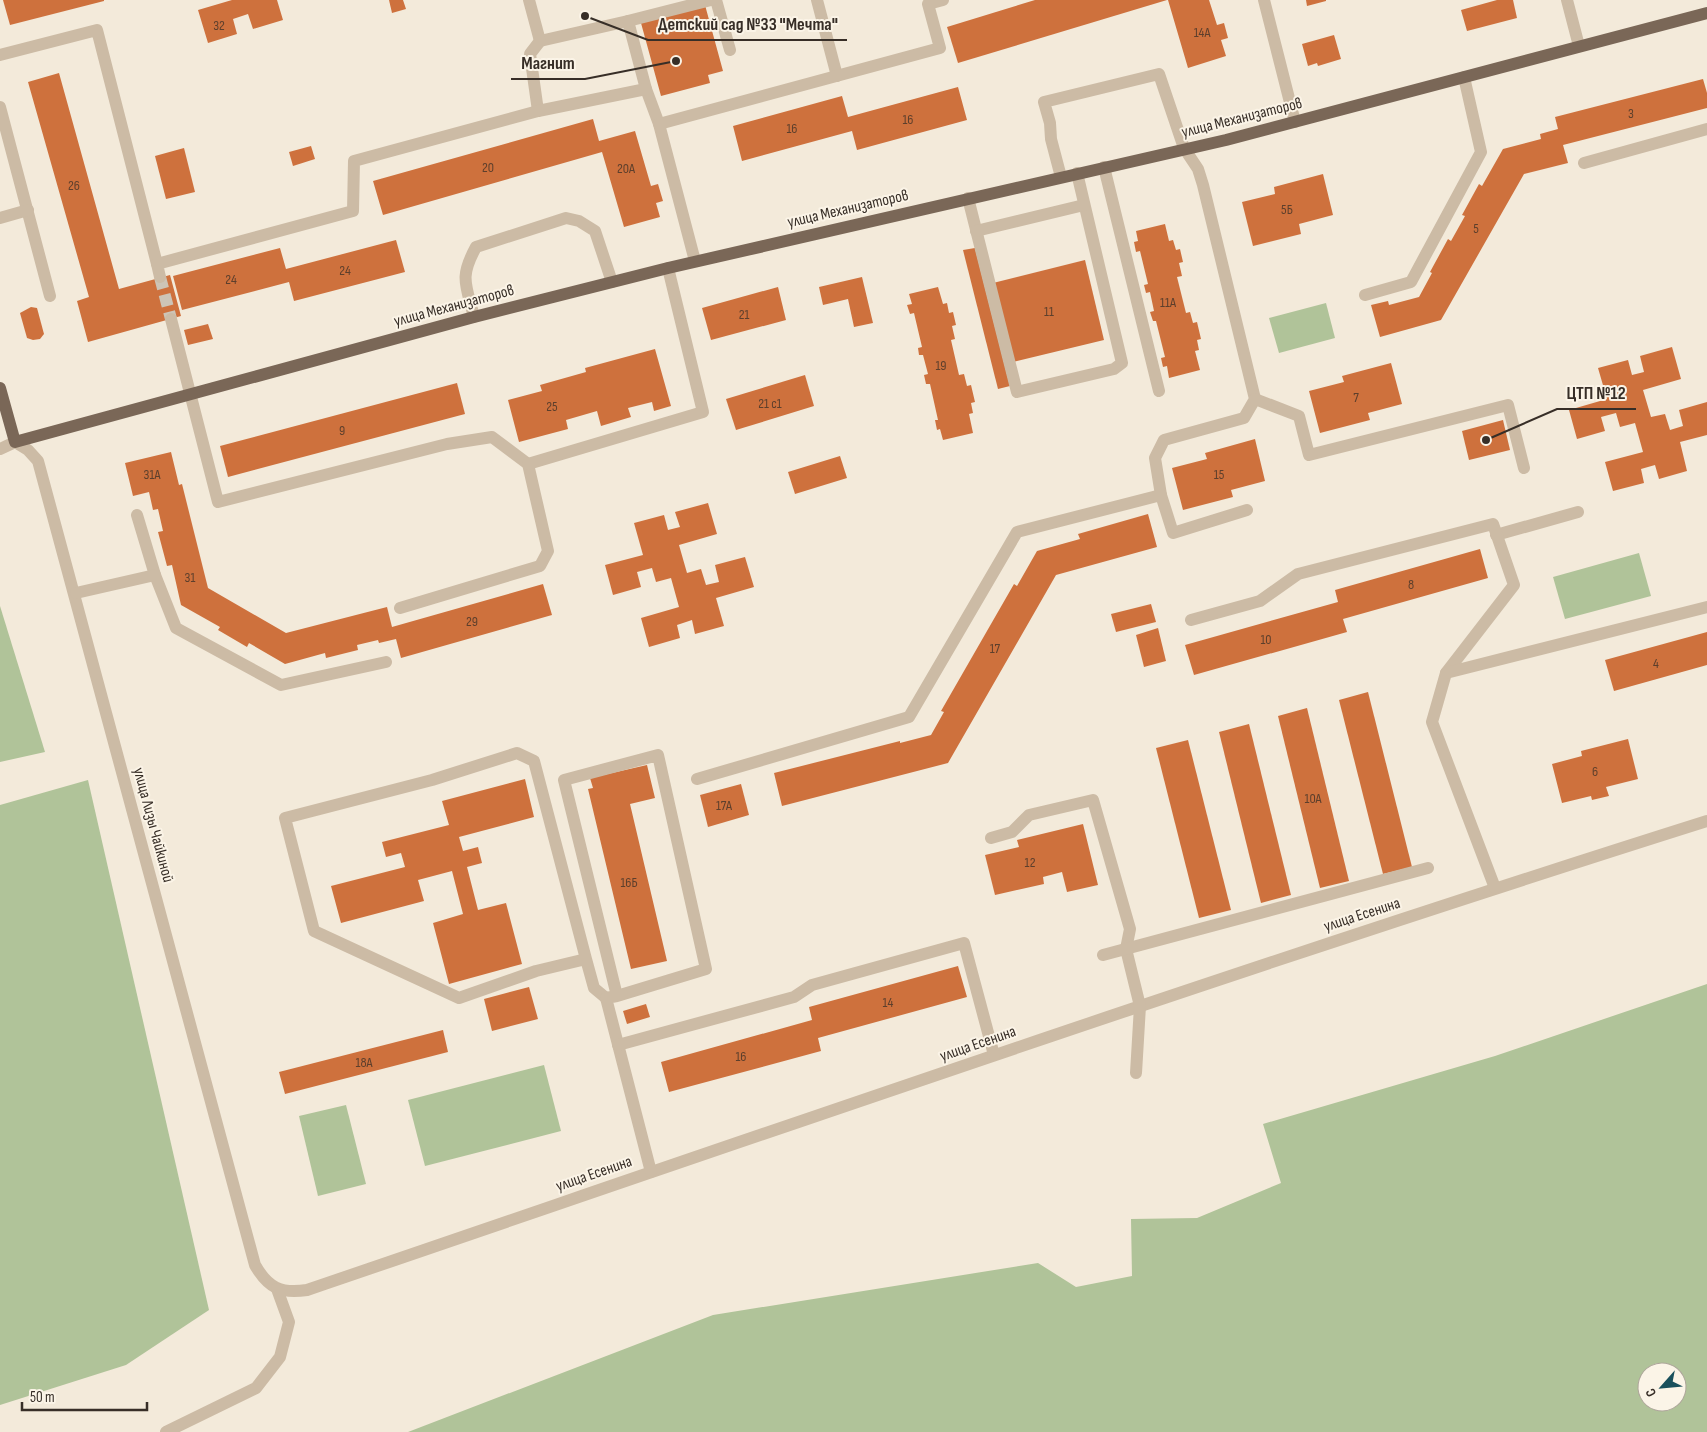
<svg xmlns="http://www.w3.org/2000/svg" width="1707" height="1432" viewBox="0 0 1707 1432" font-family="'Sofia Sans Condensed',sans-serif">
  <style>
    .green { fill: #b0c399; fill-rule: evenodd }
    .building { fill: #ce713d }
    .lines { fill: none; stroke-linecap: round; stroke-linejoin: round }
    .minor-tunnel { stroke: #cdc4b6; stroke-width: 12; stroke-dasharray: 12 6; stroke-linecap: butt }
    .minor { stroke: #ccbba5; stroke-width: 12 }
    .major { stroke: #7a6757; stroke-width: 12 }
    .labels { text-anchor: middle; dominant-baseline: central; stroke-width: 4; stroke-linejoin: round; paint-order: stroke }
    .number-label { font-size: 14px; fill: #5d3f2c }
    .street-label { font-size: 16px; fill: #372e27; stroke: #fbf4e7 }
    .leader { fill: none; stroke: #372e27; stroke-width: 2 }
    .callout-dot { fill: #372e27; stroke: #fbf4e7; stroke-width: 2 }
    .callout-label { font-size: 18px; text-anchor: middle; font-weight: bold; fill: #372e27; stroke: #fbf4e7; stroke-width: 4; stroke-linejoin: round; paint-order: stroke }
  </style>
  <rect width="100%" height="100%" fill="#f3eada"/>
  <!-- green -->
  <g class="green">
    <polygon points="1326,303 1335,338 1279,353 1269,318"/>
    <polygon points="1639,553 1651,596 1565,619 1553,577"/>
    <polygon points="0,606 45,752 0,762"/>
    <polygon points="88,780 209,1310 126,1365 0,1405 0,805"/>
    <path d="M1707,984V1432H408L713,1315L1038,1263L1076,1287L1132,1276L1131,1219L1197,1218L1281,1183L1263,1124L1495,1056ZM1647,1372H1677V1402H1647Z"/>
    <polygon points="544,1065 561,1131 425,1166 408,1100"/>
    <polygon points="346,1105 366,1184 318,1196 299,1116"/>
  </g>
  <!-- building -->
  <g class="building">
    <polygon points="3,0 104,0 104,1 10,25"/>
    <polygon points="232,0 277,0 283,20 253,29 248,14 233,19 237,34 208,43 198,10"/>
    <polygon points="389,0 403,0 406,9 392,13"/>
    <polygon points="1035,0 1167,0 958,63 947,27"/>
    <polygon points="1168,0 1209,0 1217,25 1224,23 1228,38 1221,40 1226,56 1188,68"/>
    <polygon points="1306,0 1326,0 1326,1 1307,6"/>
    <polygon points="1497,0 1513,0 1517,18 1467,31 1461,10"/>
    <polygon points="705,5 723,71 708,75 710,83 661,96 641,23"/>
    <polygon points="1334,35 1341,59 1318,66 1317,63 1308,66 1302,44"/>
    <polygon points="59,73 119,289 170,275 181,316 88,342 77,301 89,297 28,82"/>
    <polygon points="1703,79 1707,93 1707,108 1563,145 1568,163 1524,174 1441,320 1380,337 1371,305 1388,301 1389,305 1419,297 1432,273 1430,272 1448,239 1451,241 1465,216 1462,215 1479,184 1482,186 1503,149 1541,139 1540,134 1558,129 1555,117"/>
    <polygon points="958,87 967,120 857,150 852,131 742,161 733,126 842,96 848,117"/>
    <polygon points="593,119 599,141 635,131 651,186 658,184 663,201 656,203 660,217 624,227 602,152 383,215 373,181"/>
    <polygon points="311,146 315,159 293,166 289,152"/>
    <polygon points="184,148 195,192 166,199 155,156"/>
    <polygon points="1323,174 1333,215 1299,224 1301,234 1253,246 1242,202 1275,194 1274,187"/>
    <polygon points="1165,224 1169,241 1173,240 1176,250 1180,249 1183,262 1179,263 1182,276 1177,277 1186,313 1190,312 1193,323 1197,322 1201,339 1197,340 1199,350 1195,351 1200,370 1169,378 1167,366 1163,367 1161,358 1165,357 1156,321 1153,321 1150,312 1154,311 1150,292 1146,293 1144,285 1148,284 1140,251 1136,252 1134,242 1138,241 1136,231"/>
    <polygon points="396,240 405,272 294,301 289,282 182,310 173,276 280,248 286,269"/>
    <polygon points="975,248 1010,386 998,389 963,250"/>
    <polygon points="1085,260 1104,340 1013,362 993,283"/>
    <polygon points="862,277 873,323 854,327 848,299 823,305 819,287"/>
    <polygon points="778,287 786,320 711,340 702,308"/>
    <polygon points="938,287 943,304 947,303 949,313 953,312 956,325 952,326 955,339 951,340 959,375 964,374 967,386 971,385 975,402 971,403 973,413 969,414 973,433 943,440 940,429 937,430 935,420 938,420 930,384 926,384 924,375 928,374 923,355 919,355 918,348 922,347 914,313 910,314 907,305 912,304 909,294"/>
    <polygon points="31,307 37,308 44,334 40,339 33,340 27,338 20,313"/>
    <polygon points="208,324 213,339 188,345 184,330"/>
    <polygon points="1672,347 1681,379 1643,390 1651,417 1665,414 1670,430 1683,426 1679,410 1707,402 1707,435 1680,442 1687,471 1659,479 1655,465 1641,469 1644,483 1613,491 1605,462 1643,452 1635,423 1620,427 1616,413 1601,417 1605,431 1577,439 1569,410 1607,399 1598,368 1628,360 1632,375 1644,372 1640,356"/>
    <polygon points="655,349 671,406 654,411 652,402 628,408 631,417 601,426 597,411 566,420 568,429 519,442 508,400 542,391 540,385 586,372 585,368"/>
    <polygon points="1391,363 1402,404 1368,413 1370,420 1320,433 1309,391 1344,382 1342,376"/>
    <polygon points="805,375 814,406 736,430 726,399"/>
    <polygon points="457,383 465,414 228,477 220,446"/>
    <polygon points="1503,420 1510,450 1469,460 1462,431"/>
    <polygon points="1255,439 1265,481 1231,490 1233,497 1183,510 1172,468 1207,459 1205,453"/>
    <polygon points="171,452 179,485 182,484 208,588 286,633 387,607 392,627 543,584 552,615 401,658 396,639 379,643 378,640 357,645 358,650 326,658 325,653 285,664 249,643 247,647 218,630 220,627 181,605 172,565 167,566 158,532 163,531 158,509 153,510 149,492 133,496 125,463"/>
    <polygon points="840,456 847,478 795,494 788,472"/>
    <polygon points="708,503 717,534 679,545 687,573 701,569 706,585 719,582 715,565 745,557 754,587 716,598 724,626 695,634 692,620 677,625 680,638 649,647 641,618 679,607 671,578 656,582 652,568 637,572 641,587 613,595 605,565 643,555 634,523 664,515 668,530 680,527 675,512"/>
    <polygon points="1148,514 1157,547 1056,575 948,763 782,806 774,773 900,741 900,743 931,735 944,712 941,711 1014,584 1017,586 1037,551 1080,539 1078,534"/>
    <polygon points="1480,549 1488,578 1343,619 1347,632 1194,675 1185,645 1338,602 1335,590"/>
    <polygon points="1151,604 1156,622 1116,632 1111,614"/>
    <polygon points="1158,628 1166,661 1144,667 1136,635"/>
    <polygon points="1707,632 1707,665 1614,691 1605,660"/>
    <polygon points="1368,692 1412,867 1383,874 1339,700"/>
    <polygon points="1307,708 1349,881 1320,888 1278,716"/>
    <polygon points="1249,724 1291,895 1261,903 1219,732"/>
    <polygon points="1628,739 1638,779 1606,787 1609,796 1592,800 1591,796 1562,803 1552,764 1582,756 1581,751"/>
    <polygon points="1188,740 1231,910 1199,918 1156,748"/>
    <polygon points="647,765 655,798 630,804 667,961 631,969 588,789 593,788 590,778"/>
    <polygon points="525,779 534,817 459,837 463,851 478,847 482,863 467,867 478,910 506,903 522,964 449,984 433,923 463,914 452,871 418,880 424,901 341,923 331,886 405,867 401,853 386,857 382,842 449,825 442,801"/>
    <polygon points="741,784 749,815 708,827 700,795"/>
    <polygon points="1083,824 1098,885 1067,892 1062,872 1043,877 1044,884 995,895 985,855 1019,847 1017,840"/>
    <polygon points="958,966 967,997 818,1038 821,1051 669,1092 661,1062 812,1020 809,1007"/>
    <polygon points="529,987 538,1019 492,1031 484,999"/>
    <polygon points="646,1004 650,1017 627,1024 623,1011"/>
    <polygon points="443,1030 448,1052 285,1094 279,1072"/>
  </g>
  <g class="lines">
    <!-- minor-tunnel -->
    <polyline class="minor-tunnel" points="160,277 171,319"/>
    <!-- minor -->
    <g class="minor">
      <polyline points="529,0 540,41 628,21 646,89 659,124"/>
      <polyline points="716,0 730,50"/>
      <polyline points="817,0 837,76"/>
      <polyline points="1264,0 1295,122"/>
      <polyline points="1567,0 1579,46"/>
      <polyline points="628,21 711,0"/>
      <polyline points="0,55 97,30 157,264"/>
      <polyline points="0,107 50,296"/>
      <polyline points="538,111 530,54 540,41"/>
      <polyline points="1584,163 1707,129"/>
      <polyline points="1104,167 1159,391"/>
      <polyline points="1061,177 1051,139 1050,123 1044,102 1159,74 1184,148 1198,169 1203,185 1255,399 1244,418 1164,440 1155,458 1161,495"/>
      <polyline points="968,198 1017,392 1114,369 1122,363 1077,173"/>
      <polyline points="0,218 28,210"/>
      <polyline points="976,231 1084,205"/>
      <polyline points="695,261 659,124 940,48 928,4 943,0"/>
      <polyline points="160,277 157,264 353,211 354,161 538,111 646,89"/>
      <polyline points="1365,295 1411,282 1481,152 1464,77"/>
      <path d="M474,317C466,284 459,278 476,247L566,218L579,221L595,231L612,282"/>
      <polyline points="171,319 218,502 447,444 492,437 528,464 548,551 540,566 400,608"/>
      <polyline points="1255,399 1299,416 1309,455 1508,405 1524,468"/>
      <path d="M0,449L15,442L28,450L38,461L255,1265C268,1288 281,1294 307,1290C773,1131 1238,969 1707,821"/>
      <polyline points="528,464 703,412 668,268"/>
      <polyline points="137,515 155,575"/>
      <polyline points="1496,535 1578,512"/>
      <polyline points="76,593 155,575 176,628 281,685 386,662"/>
      <polyline points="1191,620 1260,601 1298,574 1493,524 1514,585 1446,673 1432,722 1495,888"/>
      <polyline points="1446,673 1707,607"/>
      <polyline points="697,779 909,717 1017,532 1161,495 1173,533 1247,510"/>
      <polyline points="991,838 1012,832 1029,815 1093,800 1130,929 1126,949 1140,1006 1136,1073"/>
      <polyline points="1103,955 1428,868"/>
      <polyline points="586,959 536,971 459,998 314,931 285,818 432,780 517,753 534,761 586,959 594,988 606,998"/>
      <polyline points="617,996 706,969 658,755 564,780 617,996 606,998 651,1172"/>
      <polyline points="618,1045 794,997 812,985 964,943 994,1055"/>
      <polyline points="166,1432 256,1388 280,1357 289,1322 277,1289"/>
    </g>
    <!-- major -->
    <polyline class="major" points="0,388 15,442 474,317 668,268 1226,140 1707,13"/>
  </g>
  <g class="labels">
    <!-- number labels -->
    <g class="number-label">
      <text x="219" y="25">32</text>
      <text x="1202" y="32">14А</text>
      <text x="1631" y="113">3</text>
      <text x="908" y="119">16</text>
      <text x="792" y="128">16</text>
      <text x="488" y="167">20</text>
      <text x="626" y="168">20А</text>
      <text x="74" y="185">26</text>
      <text x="1287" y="209">5Б</text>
      <text x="1476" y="228">5</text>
      <text x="345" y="270">24</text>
      <text x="231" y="279">24</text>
      <text x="1168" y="302">11А</text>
      <text x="1049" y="311">11</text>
      <text x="744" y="314">21</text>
      <text x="941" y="365">19</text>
      <text x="1356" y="397">7</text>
      <text x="770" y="403">21 с1</text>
      <text x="552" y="406">25</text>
      <text x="342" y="430">9</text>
      <text x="152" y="474">31А</text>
      <text x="1219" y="474">15</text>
      <text x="190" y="577">31</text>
      <text x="1411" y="584">8</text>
      <text x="472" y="621">29</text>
      <text x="1266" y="639">10</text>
      <text x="995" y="648">17</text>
      <text x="1656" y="663">4</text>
      <text x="1595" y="771">6</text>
      <text x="1313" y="798">10А</text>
      <text x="724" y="805">17А</text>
      <text x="1030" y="862">12</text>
      <text x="629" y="882">16Б</text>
      <text x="888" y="1002">14</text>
      <text x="741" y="1056">16</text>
      <text x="364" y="1062">18А</text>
    </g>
    <!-- street labels -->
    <g class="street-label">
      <text transform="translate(1242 118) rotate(-14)">улица Механизаторов</text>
      <text transform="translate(848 209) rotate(-13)">улица Механизаторов</text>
      <text transform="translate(454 306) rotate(-15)">улица Механизаторов</text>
      <text transform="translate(153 825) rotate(75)">улица Лизы Чайкиной</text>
      <text transform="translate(1362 915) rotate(-18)">улица Есенина</text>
      <text transform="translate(978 1044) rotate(-19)">улица Есенина</text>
      <text transform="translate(594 1174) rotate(-19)">улица Есенина</text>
    </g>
  </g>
  <!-- callouts -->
  <path class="leader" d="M585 16L648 40H847M676 61L585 79H511M1486 440L1557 409H1636"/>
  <g class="callout-dot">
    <circle cx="585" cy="16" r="5"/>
    <circle cx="676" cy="61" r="5"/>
    <circle cx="1486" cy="440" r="5"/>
  </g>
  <g class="callout-label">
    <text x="748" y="30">Детский сад №33 "Мечта"</text>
    <text x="548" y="69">Магнит</text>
    <text x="1596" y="399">ЦТП №12</text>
  </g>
  <!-- north arrow -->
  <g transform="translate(1662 1387) rotate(243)"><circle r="24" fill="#fbf4e7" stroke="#ada59a"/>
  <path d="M0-4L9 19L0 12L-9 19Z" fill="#19505c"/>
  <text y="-8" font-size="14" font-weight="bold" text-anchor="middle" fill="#372e27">С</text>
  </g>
  <!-- scale -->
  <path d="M22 1402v8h125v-8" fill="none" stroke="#372e27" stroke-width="2.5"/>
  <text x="30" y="1402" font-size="15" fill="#372e27" stroke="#fbf4e7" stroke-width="4" paint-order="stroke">50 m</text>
</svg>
